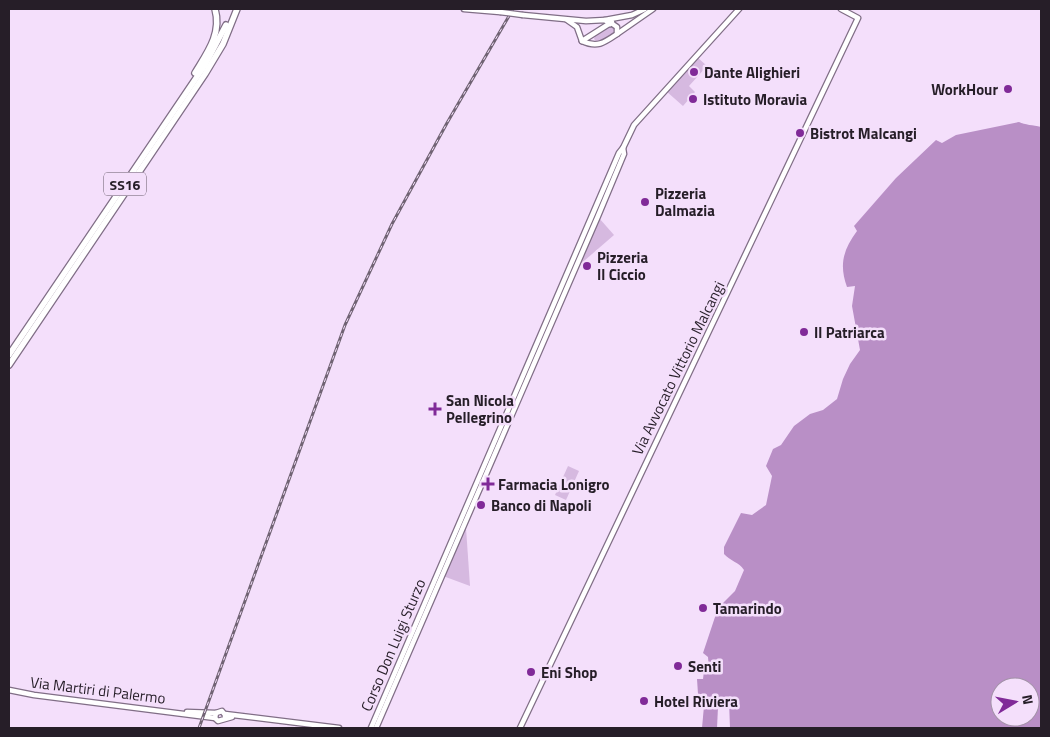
<svg xmlns="http://www.w3.org/2000/svg" width="1050" height="737" viewBox="0 0 1050 737" font-family="'Titillium Web',sans-serif">
  <style>
    .green { fill: #d6b9e0 }
    .water { fill: #b98fc6; fill-rule: evenodd }
    .lines { fill: none; stroke-linecap: round; stroke-linejoin: round }
    .tertiary-casing { stroke: #806e86; stroke-width: 7 }
    .secondary-casing { stroke: #806e86; stroke-width: 7 }
    .trunk-casing { stroke: #806e86; stroke-width: 8 }
    .tertiary { stroke: #fff; stroke-width: 4.5 }
    .secondary { stroke: #fff; stroke-width: 4.5 }
    .trunk { stroke: #fff; stroke-width: 5.5 }
    .rail-casing { stroke: #706373; stroke-width: 3 }
    .rail { stroke: #f4dffb; stroke-width: 1; stroke-dasharray: 4; stroke-linecap: butt }
    .secondary-bridge-casing { stroke: #806e86; stroke-width: 7; stroke-linecap: butt }
    .secondary-bridge { stroke: #fff; stroke-width: 4.5 }
    .poi-dot { fill: #802a98; stroke: #f4dffb; stroke-width: 2 }
    .labels { text-anchor: middle; dominant-baseline: central; stroke-width: 5; stroke-linejoin: round; paint-order: stroke }
    .shield { fill: #f4dffb; stroke: #645867; stroke-width: 1 }
    .shield-label { font-size: 14px; font-weight: bold; fill: #261e28 }
    .poi-label { font-size: 15px; font-weight: bold; fill: #261e28; stroke: #f4dffb; text-anchor: start }
    .street-label { font-size: 15px; fill: #261e28; stroke: #f4dffb }
  </style>
  <rect width="100%" height="100%" fill="#f4dffb"/>
  <!-- green -->
  <g class="green">
    <polygon points="609,26 614,28 614,34 598,43 594,39 595,36"/>
    <polygon points="697,57 707,66 689,86 695,92 683,106 666,91"/>
    <polygon points="599,218 614,235 577,267"/>
    <polygon points="568,466 579,471 566,500 555,495"/>
    <polygon points="464,526 466,528 470,586 443,576"/>
  </g>
  <!-- water -->
  <g class="water">
    <path d="M1019,122C1025,125 1033,125 1041,127V728H730L729,701L701,698L698,694L697,679H703L704,671L709,669L708,657L703,653L718,608L735,591L744,570C739,562 730,561 724,554V547L741,513L752,515L766,505L772,476L766,466L773,449L781,445L794,426L810,414L823,410L837,399L843,379L850,364L860,350L852,306L855,286L847,287C839,265 843,250 857,231L854,226L896,178L936,140L942,143L956,135ZM1000,687H1030V717H1000Z"/>
    <polygon points="704,706 718,707 717,728 702,728"/>
  </g>
  <g class="lines">
    <defs>
      <g id="tertiary">
        <polyline points="9,690 34,695 215,718"/>
        <polyline points="187,712 216,713"/>
        <polyline points="225,714 339,728"/>
        <polyline points="225,718 225,715 222,711 216,713 215,718 218,721 232,717"/>
        <polyline points="371,728 619,153 623,148"/>
        <polyline points="376,728 598,216 624,154 623,148 634,125 739,9"/>
      </g>
      <g id="secondary">
        <polyline points="464,9 500,12"/>
        <polyline points="523,15 586,21 605,20 610,24"/>
        <polyline points="567,20 577,27 582,41"/>
        <polyline points="605,20 632,15 645,9"/>
        <polyline points="617,34 653,9"/>
        <path d="M582,41C597,48 604,43 617,34V27L611,23"/>
        <polyline points="582,41 612,22"/>
        <polyline points="520,728 858,18 841,9"/>
      </g>
      <g id="trunk">
        <path d="M195,73C207,53 222,34 215,9"/>
        <polyline points="9,355 205,65 226,25"/>
        <polyline points="9,365 205,74 223,44 237,9"/>
      </g>
    </defs>
    <!-- tertiary casing -->
    <use href="#tertiary" class="tertiary-casing"/>
    <!-- secondary casing -->
    <use href="#secondary" class="secondary-casing"/>
    <!-- trunk casing -->
    <use href="#trunk" class="trunk-casing"/>
    <!-- tertiary -->
    <use href="#tertiary" class="tertiary"/>
    <!-- secondary -->
    <use href="#secondary" class="secondary"/>
    <!-- trunk -->
    <use href="#trunk" class="trunk"/>
    <defs>
      <polyline id="rail" points="199,728 345,325 392,224 447,123 513,9"/>
    </defs>
    <!-- rail casing -->
    <use href="#rail" class="rail-casing"/>
    <!-- rail -->
    <use href="#rail" class="rail"/>
    <defs>
      <polyline id="secondary-bridge" points="500,12 523,15"/>
    </defs>
    <!-- secondary-bridge casing -->
    <use href="#secondary-bridge" class="secondary-bridge-casing"/>
    <!-- secondary-bridge -->
    <use href="#secondary-bridge" class="secondary-bridge"/>
  </g>
  <!-- markers -->
  <g class="poi-dot">
    <circle cx="694" cy="72" r="5"/>
    <circle cx="1008" cy="89" r="5"/>
    <circle cx="693" cy="99" r="5"/>
    <circle cx="800" cy="133" r="5"/>
    <circle cx="645" cy="202" r="5"/>
    <circle cx="587" cy="266" r="5"/>
    <circle cx="804" cy="332" r="5"/>
    <path d="M432.5 401.5h5v5h5v5h-5v5h-5v-5h-5v-5h5z"/>
    <path d="M485.5 476.5h5v5h5v5h-5v5h-5v-5h-5v-5h5z"/>
    <circle cx="481" cy="505" r="5"/>
    <circle cx="703" cy="608" r="5"/>
    <circle cx="678" cy="666" r="5"/>
    <circle cx="531" cy="672" r="5"/>
    <circle cx="644" cy="701" r="5"/>
  </g>
  <g class="labels">
    <!-- shield labels -->
    <rect class="shield" x="104" y="172.5" width="42" height="23" rx="4"/>
    <g class="shield-label">
      <text x="125" y="184">SS16</text>
    </g>
    <!-- poi labels -->
    <g class="poi-label">
      <text x="704" y="72">Dante Alighieri</text>
      <text x="998" y="89" text-anchor="end">WorkHour</text>
      <text x="703" y="99">Istituto Moravia</text>
      <text x="810" y="133">Bistrot Malcangi</text>
      <text x="655" y="193">Pizzeria<tspan x="655" dy="17">Dalmazia</tspan></text>
      <text x="597" y="257">Pizzeria<tspan x="597" dy="17">Il Ciccio</tspan></text>
      <text x="814" y="332">Il Patriarca</text>
      <text x="446" y="400">San Nicola<tspan x="446" dy="17">Pellegrino</tspan></text>
      <text x="498" y="484">Farmacia Lonigro</text>
      <text x="491" y="505">Banco di Napoli</text>
      <text x="713" y="608">Tamarindo</text>
      <text x="688" y="666">Senti</text>
      <text x="541" y="672">Eni Shop</text>
      <text x="654" y="701">Hotel Riviera</text>
    </g>
    <!-- street labels -->
    <g class="street-label">
      <text transform="translate(678 368) rotate(-64)">Via Avvocato Vittorio Malcangi</text>
      <text transform="translate(393 645) rotate(-67)">Corso Don Luigi Sturzo</text>
      <text transform="translate(98 690) rotate(7)">Via Martiri di Palermo</text>
    </g>
  </g>
  <!-- border -->
  <rect width="1050" height="737" fill="none" stroke="#261e28" stroke-width="20"/>
  <!-- north arrow -->
  <g transform="translate(1015 702) rotate(80)"><circle r="24" fill="#f4dffb" stroke="#a292a7"/>
  <path d="M0-4L9 19L0 12L-9 19Z" fill="#802a98"/>
  <text y="-8" font-size="14" font-weight="bold" text-anchor="middle" fill="#261e28">N</text>
  </g>
</svg>
